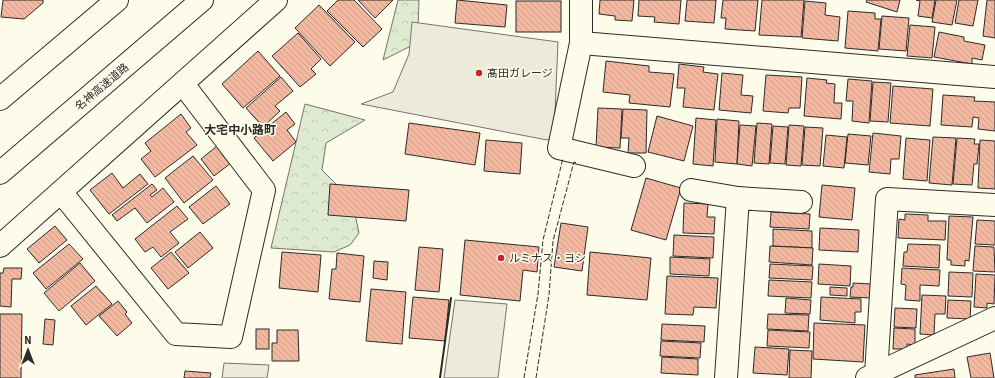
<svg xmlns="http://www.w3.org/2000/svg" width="995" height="378" viewBox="0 0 995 378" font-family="'Source Sans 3','Noto Sans JP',sans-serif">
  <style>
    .forest { fill: url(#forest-crowns); stroke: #74746e }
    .parking { fill: #eceadb; stroke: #74746e }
    .building { fill: url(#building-back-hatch); stroke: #2b2b2b }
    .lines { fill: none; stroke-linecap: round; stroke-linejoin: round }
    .minor-casing { stroke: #2b2b2b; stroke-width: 24 }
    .highway-casing { stroke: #2b2b2b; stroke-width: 24 }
    .minor { stroke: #fdfbea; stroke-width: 22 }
    .highway { stroke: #fdfbea; stroke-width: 22 }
    .fence { stroke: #2b2b2b; stroke-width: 1; stroke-dasharray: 5 2; stroke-linecap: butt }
    .wall { stroke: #2b2b2b; stroke-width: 2 }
    .poi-dot { fill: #c62828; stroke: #fdfbea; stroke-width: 1.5 }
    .labels { text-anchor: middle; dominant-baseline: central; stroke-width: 3; stroke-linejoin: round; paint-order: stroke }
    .poi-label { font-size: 11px; fill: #2b2b2b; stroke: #fdfbea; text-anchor: start }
    .street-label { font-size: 11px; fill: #2b2b2b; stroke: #fdfbea }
    .neighbourhood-label { font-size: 12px; font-weight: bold; fill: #2b2b2b; stroke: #fdfbea }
  </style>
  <defs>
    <pattern id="forest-crowns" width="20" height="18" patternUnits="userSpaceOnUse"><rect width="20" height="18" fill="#deebd1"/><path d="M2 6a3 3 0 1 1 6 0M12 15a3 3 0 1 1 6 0" fill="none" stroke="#bfcab4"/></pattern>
    <pattern id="building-back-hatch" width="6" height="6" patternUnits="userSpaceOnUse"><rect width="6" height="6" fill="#f2b8a0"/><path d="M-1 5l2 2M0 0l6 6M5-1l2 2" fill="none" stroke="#d09e8a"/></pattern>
  </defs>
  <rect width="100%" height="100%" fill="#fdfbea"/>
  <!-- forest -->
  <g class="forest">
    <polygon points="398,0 419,0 418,27 411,46 383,60"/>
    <polygon points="305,104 365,120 326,143 322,170 352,200 359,233 350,245 334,252 271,248"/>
  </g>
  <!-- parking -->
  <g class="parking">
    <polygon points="412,22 558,42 554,135 547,140 361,104 393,92 409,54"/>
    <polygon points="455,300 507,304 498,378 444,378"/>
    <polygon points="224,363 269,365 267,378 222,378"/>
  </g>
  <!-- building -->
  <g class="building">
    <polygon points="3,0 43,0 43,3 24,19 1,17"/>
    <polygon points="338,0 354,0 382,29 363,47 327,11"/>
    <polygon points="358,0 393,0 375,18"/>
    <polygon points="457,0 507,5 505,27 455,23"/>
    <polygon points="600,0 634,0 632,21 615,20 615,16 599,14"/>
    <polygon points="639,0 681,0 679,24 654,22 655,17 638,16"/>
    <polygon points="687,0 716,0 714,23 685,21"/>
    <polygon points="723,0 758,0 755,31 725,29 726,18 721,18"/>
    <polygon points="762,0 804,0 801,37 759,35"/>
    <polygon points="867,0 900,0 897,12 866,2"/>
    <polygon points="916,0 935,0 932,18 918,16 920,1"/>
    <polygon points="936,0 957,0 952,25 932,22"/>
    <polygon points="959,0 978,0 973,26 955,23"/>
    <polygon points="987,0 995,0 995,38 983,36"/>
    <rect x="516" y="1" width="45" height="31"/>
    <polygon points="805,1 826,3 825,15 840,17 838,41 802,38"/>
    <polygon points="319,5 355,42 330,66 295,28"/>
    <polygon points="848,11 875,13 875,19 881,19 878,51 845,48"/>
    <polygon points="882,16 909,18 906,51 879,49"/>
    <polygon points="910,25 935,27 932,58 907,56"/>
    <polygon points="939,32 964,37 964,41 985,45 982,60 972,58 972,64 934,57"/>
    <polygon points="298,33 321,59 311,69 316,74 300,87 272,56"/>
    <polygon points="258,51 280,76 243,108 222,84"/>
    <polygon points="606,61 649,66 649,72 674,74 670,107 629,103 630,95 603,92"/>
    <polygon points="679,64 704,67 703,72 718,74 714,110 683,107 685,88 677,88"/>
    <polygon points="722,73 743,75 741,95 753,96 751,113 719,110"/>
    <polygon points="766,75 802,77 800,108 789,108 788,113 763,111"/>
    <polygon points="281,77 293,91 275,106 280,111 263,127 246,108"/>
    <polygon points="807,78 827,80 826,83 835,84 834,103 842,103 841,119 804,116"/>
    <polygon points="848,79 872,81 869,123 852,121 853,101 846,101"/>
    <polygon points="873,82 891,83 888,122 870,121"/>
    <polygon points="893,86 933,89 930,126 890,123"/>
    <polygon points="943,95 975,97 974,101 995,102 995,131 978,129 979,118 973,117 972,127 941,125"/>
    <polygon points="598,108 622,109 620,148 596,147"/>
    <polygon points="623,109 647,110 646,153 628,153 629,138 621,138"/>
    <polygon points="286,112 295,124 287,130 296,142 273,161 254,138"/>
    <polygon points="181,114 191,128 186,132 197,145 155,177 141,159 151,151 145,143"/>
    <polygon points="657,116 693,126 684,161 648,152"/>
    <polygon points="696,118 716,120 713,166 693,164"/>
    <polygon points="717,119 739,121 737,164 715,162"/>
    <polygon points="409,123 480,133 475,165 405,154"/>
    <polygon points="757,123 772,124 769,164 754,163"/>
    <polygon points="740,125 756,126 752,166 737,164"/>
    <polygon points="789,125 804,126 801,166 786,165"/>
    <polygon points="773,126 788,127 785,164 770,163"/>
    <polygon points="805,127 823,128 820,166 802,165"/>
    <polygon points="873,133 901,136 899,159 891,159 890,174 869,172"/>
    <polygon points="848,134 871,136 868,165 845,163"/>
    <polygon points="826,135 847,137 844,168 823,166"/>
    <polygon points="933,137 956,138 952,185 929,183"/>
    <polygon points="906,138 930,140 927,181 903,179"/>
    <polygon points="957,138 975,139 974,144 979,144 977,164 974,164 972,185 953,184"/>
    <polygon points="486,140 522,143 520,174 484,171"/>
    <polygon points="980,140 995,141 995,189 978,188"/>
    <polygon points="217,146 231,163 214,176 201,159"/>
    <polygon points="193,156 213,180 184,203 165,178"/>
    <polygon points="112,173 123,188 140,174 148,184 109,214 90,190"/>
    <polygon points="646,178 681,188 666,240 631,230"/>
    <polygon points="152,184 157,190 150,195 152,197 163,188 174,202 147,223 135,208 117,221 112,215"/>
    <polygon points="330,184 409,190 406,221 328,215"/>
    <polygon points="822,185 855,188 852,220 819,217"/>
    <polygon points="216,186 230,204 203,224 189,207"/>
    <polygon points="684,203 708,204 707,217 715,217 714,234 683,233"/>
    <polygon points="177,206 188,219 170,232 179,243 161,257 153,247 145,252 135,239"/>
    <polygon points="771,212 810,214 809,229 770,227"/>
    <polygon points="905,214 928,215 928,221 946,221 945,240 898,238 899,219 905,220"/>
    <polygon points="949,216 973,217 969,261 965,260 965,266 951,265 951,260 947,260"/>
    <polygon points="977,220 995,221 995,245 975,244"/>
    <polygon points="561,223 588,227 582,271 554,267"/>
    <polygon points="55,226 67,240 39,263 27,249"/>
    <polygon points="820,228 859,230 858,252 819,250"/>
    <polygon points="773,229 812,231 812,248 773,246"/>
    <polygon points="200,232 213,248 188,268 175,252"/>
    <polygon points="674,235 714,237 713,258 673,256"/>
    <polygon points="465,240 539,247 537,272 523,270 520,301 460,295"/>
    <polygon points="69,244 83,259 46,289 33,273"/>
    <polygon points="908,244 940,245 939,268 903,266 904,252 907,252"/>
    <polygon points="770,246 813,248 812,265 769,262"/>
    <polygon points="975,246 994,247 995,272 973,271"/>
    <polygon points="419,247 443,249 439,292 415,290"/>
    <polygon points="171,252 189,273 168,289 151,268"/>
    <polygon points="282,252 321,255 318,292 279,288"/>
    <polygon points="590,252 651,258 647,300 587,295"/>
    <polygon points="337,253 364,256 360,302 329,299 332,269 336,269"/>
    <polygon points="670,257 710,259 709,276 670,274"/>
    <polygon points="374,261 388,262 387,280 373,278"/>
    <polygon points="80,263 95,281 59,311 44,293"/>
    <polygon points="770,264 813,266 812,280 769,278"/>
    <polygon points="819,264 851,266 850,286 818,284"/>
    <polygon points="4,268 22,268 21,279 12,279 11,307 0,306 0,273 3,273"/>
    <polygon points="902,268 940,270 939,286 920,285 920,301 905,300 906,285 901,284"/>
    <polygon points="949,272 973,273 972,297 948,296"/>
    <polygon points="976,274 995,275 994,304 987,303 987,308 974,307"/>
    <polygon points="667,276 718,278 716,308 694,307 693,315 665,314"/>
    <polygon points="769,280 812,282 811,298 768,296"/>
    <polygon points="853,283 871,284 870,298 850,297 851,287 853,287"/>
    <polygon points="96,286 112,304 86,325 71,306"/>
    <polygon points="830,287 847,288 847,296 830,295"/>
    <polygon points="371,289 406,292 402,344 366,341"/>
    <polygon points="922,295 946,296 945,314 935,314 934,335 920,334"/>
    <polygon points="413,297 449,300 445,341 409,338"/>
    <polygon points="821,297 861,299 861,312 855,312 855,323 820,320"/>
    <polygon points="786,298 811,300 810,314 785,313"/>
    <polygon points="948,300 971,301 970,319 947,318"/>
    <polygon points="118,301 127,312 125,314 132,323 117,336 99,316"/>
    <polygon points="895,308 917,309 916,328 894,327"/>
    <polygon points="0,314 22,314 21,378 0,378"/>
    <polygon points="768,314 809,315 808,331 767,329"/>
    <polygon points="45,319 55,320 53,345 43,344"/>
    <polygon points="814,323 865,325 863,362 813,359"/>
    <polygon points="662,324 705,326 704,342 661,340"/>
    <polygon points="894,328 915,329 915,345 907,344 907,349 893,349"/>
    <rect x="256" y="329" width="13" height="20"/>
    <polygon points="277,330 298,330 299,361 272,361 272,343 277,343"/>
    <polygon points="768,330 810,332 809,348 767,346"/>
    <polygon points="661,341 701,343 700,358 660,356"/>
    <polygon points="755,347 789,349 787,375 753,373"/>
    <polygon points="790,350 812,351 811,378 789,378"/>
    <polygon points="990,353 994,378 971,378 967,357"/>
    <polygon points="662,357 698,359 698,375 661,373"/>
    <polygon points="954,369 955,378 915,378 915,375"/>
    <polygon points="185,371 211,373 210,378 184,378"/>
  </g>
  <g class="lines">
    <defs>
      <g id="minor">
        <polyline points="581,0 581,43 559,148 634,166"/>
        <polyline points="581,43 995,77"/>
        <polyline points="691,190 738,198"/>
        <polyline points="61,192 176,334 231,337 264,190 183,84"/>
        <polyline points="0,246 276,0"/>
        <polyline points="876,374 887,199 995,205"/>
        <polyline points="726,378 738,198 801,202"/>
        <polyline points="867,378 995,318"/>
      </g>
      <g id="highway">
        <polyline points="0,99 117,0"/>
        <polyline points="0,173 202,0"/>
      </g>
    </defs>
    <!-- minor casing -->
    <use href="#minor" class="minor-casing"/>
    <!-- highway casing -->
    <use href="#highway" class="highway-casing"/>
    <!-- minor -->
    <use href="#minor" class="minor"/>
    <!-- highway -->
    <use href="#highway" class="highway"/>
    <!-- fence -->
    <g class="fence">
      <polyline points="524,378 538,294 543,240 563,158"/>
      <polyline points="536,378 549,295 553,241 574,162 577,163"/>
    </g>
    <!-- wall -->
    <polyline class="wall" points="440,378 451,298"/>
  </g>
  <!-- markers -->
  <g class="poi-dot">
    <circle cx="479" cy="73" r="4"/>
    <circle cx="501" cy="258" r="4"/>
  </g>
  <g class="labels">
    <!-- poi labels -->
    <g class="poi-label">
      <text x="487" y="73">髙田ガレージ</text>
      <text x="509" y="258">ルミナス・ヨシ</text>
    </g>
    <!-- street labels -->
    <g class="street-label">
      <text transform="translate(102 87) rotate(-40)">名神高速道路</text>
    </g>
    <!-- neighbourhood labels -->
    <g class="neighbourhood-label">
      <text x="240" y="130">大宅中小路町</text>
    </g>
  </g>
  <!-- north arrow -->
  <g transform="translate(28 350)" stroke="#fdfbea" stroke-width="3" paint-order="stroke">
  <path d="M0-3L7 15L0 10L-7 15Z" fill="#2b2b2b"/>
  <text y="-6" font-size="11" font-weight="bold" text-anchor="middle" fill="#2b2b2b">N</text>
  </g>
</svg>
